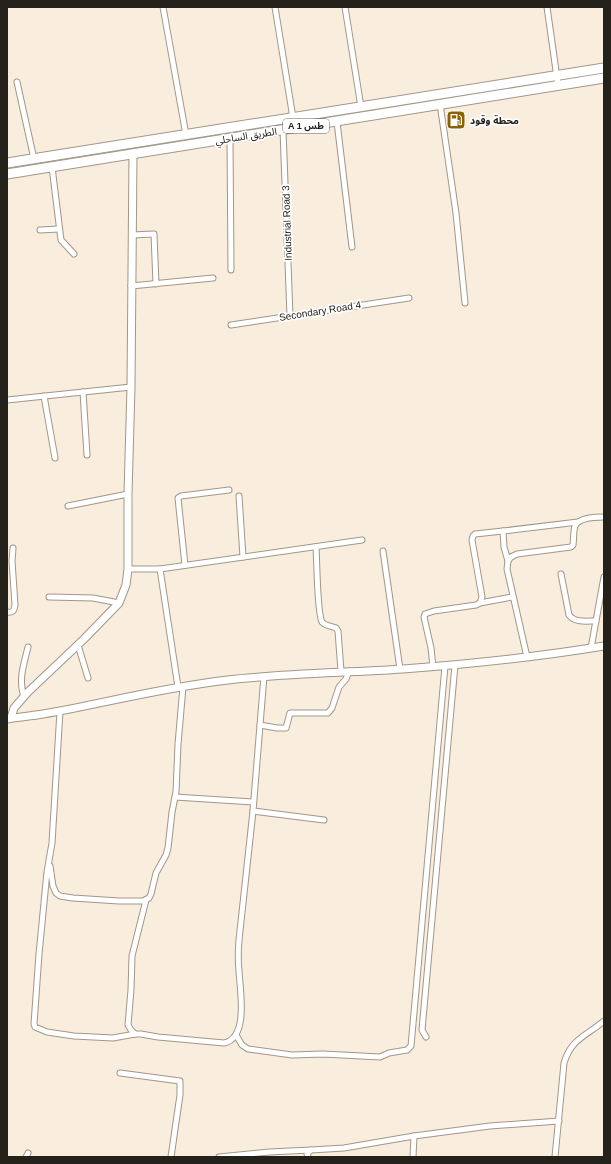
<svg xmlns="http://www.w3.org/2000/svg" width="611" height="1164" viewBox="0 0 611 1164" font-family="Arial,'Noto Sans Arabic',sans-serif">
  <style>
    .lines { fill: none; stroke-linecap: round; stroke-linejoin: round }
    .street-casing { stroke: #a19788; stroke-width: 7 }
    .secondary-casing { stroke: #a19788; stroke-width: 9 }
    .highway-casing { stroke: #a19788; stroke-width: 11 }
    .street { stroke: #fff; stroke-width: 5 }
    .secondary { stroke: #fff; stroke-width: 7 }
    .highway { stroke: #fff; stroke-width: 9 }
    .labels { text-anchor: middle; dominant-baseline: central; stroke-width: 3.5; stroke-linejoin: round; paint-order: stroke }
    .shield { fill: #fff; stroke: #66635f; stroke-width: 1 }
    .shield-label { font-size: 9px; font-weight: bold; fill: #24201a }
    .poi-label { font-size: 10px; font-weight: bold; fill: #24201a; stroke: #fff; text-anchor: start }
    .street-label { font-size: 10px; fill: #24201a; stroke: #fff }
  </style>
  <rect width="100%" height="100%" fill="#f9eedd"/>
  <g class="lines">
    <defs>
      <g id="street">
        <polyline points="163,7 186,135"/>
        <polyline points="275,7 293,118"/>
        <polyline points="345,7 361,107"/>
        <polyline points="547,7 558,85"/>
        <polyline points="17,82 34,159"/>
        <polyline points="440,104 456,213 465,303"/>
        <polyline points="337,122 352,247"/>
        <polyline points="283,130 290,316"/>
        <polyline points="230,138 231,270"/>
        <polyline points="52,167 61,240 74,254"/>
        <polyline points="40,230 59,229"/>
        <polyline points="132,235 154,234 156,284"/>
        <polyline points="131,286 213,278"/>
        <polyline points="231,325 409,298"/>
        <polyline points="83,392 87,455"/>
        <polyline points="44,396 55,458"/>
        <polyline points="7,400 131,387"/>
        <polyline points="239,496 243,557"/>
        <polyline points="68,506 128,494"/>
        <path d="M316,547C317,561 317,612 322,622C325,626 332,626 336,628L338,631L341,671"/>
        <polyline points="383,551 400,669"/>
        <polyline points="508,561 504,547 503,531 578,522"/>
        <polyline points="185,565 178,498 181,496 229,490"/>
        <polyline points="128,569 160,569 362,540"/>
        <polyline points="160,569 178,687"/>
        <path d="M561,574L569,615C575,623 586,621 596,621"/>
        <polyline points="49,597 93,598 119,603"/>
        <polyline points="480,603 512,597"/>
        <path d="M7,612C13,613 14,611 15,605L12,561L13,548"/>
        <polyline points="78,645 88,678"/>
        <polyline points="591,648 604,577"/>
        <path d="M527,657L507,569L508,561L511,557L517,554L571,547L573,545C574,539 573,532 575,526C579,517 596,517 604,517"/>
        <polyline points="433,667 431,648 424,617 425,614 434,611 476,605 480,603 482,597 472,540 473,536 475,534 503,531"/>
        <path d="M24,697C18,679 24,664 28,647"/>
        <path d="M60,711L52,843L47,872L39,954L34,1024L35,1027L47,1032L74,1036L113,1038L135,1034H141L158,1037L224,1043C249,1038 240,990 239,971C238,961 238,951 239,940L253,811L264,676"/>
        <polyline points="260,725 277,728 286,728 290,713 328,713 332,708 339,687 346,679 349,671"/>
        <polyline points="175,797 253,802"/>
        <polyline points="253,811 324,820"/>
        <polyline points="50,866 53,886 56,893 60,896 73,898 119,901 143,901 149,898 151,894 156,873 166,855 168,848 172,812 176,792 178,744 183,687"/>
        <polyline points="135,1034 131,1030 128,1025 131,990 132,956 146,900"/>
        <polyline points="236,1035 242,1045 248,1049 292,1055 323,1054 380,1057 389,1053 407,1050 411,1046 445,666"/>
        <polyline points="426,1037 422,1030 455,665"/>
        <polyline points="120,1073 180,1081 180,1095 171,1157"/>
        <polyline points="26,1157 28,1153"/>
        <polyline points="219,1157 269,1152 311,1150"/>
        <polyline points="308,1157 307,1154 311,1150 344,1148 414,1136 490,1126 559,1121"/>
        <polyline points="413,1157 414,1136"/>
        <path d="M555,1157L564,1063C571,1039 586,1036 604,1021"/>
      </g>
      <g id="secondary">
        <polyline points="11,718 14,708 28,692 84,639 119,603 126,585 128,569 128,494 131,387 133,154"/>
        <path d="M7,719C19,717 31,716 43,714C105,703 165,687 228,680C286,673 344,673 403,669C470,664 537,657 604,646"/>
      </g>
      <g id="highway">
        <polyline points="7,163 604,68"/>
        <polyline points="7,174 604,78"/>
      </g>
    </defs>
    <!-- street casing -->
    <use href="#street" class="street-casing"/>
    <!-- secondary casing -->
    <use href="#secondary" class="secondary-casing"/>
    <!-- highway casing -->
    <use href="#highway" class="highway-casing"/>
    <!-- street -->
    <use href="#street" class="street"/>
    <!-- secondary -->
    <use href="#secondary" class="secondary"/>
    <!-- highway -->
    <use href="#highway" class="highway"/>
  </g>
  <!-- icons -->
  <defs>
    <symbol id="fuel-square" viewBox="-11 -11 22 22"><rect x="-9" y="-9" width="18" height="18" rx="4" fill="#8c6104" stroke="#fff"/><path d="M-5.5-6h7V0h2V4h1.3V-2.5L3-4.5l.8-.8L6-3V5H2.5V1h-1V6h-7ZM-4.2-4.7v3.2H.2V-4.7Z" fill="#fff"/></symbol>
  </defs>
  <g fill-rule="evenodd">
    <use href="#fuel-square" x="445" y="109" width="22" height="22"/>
  </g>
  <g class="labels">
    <!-- shield labels -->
    <rect class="shield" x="283" y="119" width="46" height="14" rx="3"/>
    <g class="shield-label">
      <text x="306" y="126">A 1 طس</text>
    </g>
    <!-- poi labels -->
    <g class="poi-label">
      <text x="470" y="120">محطة وقود</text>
    </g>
    <!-- street labels -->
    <g class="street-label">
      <text transform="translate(246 136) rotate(-9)">الطريق الساحلي</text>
      <text transform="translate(287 223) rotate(-92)">Industrial Road 3</text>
      <text transform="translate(320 311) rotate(-9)">Secondary Road 4</text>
    </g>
  </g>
  <!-- border -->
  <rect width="611" height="1164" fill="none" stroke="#24201a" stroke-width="16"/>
</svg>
